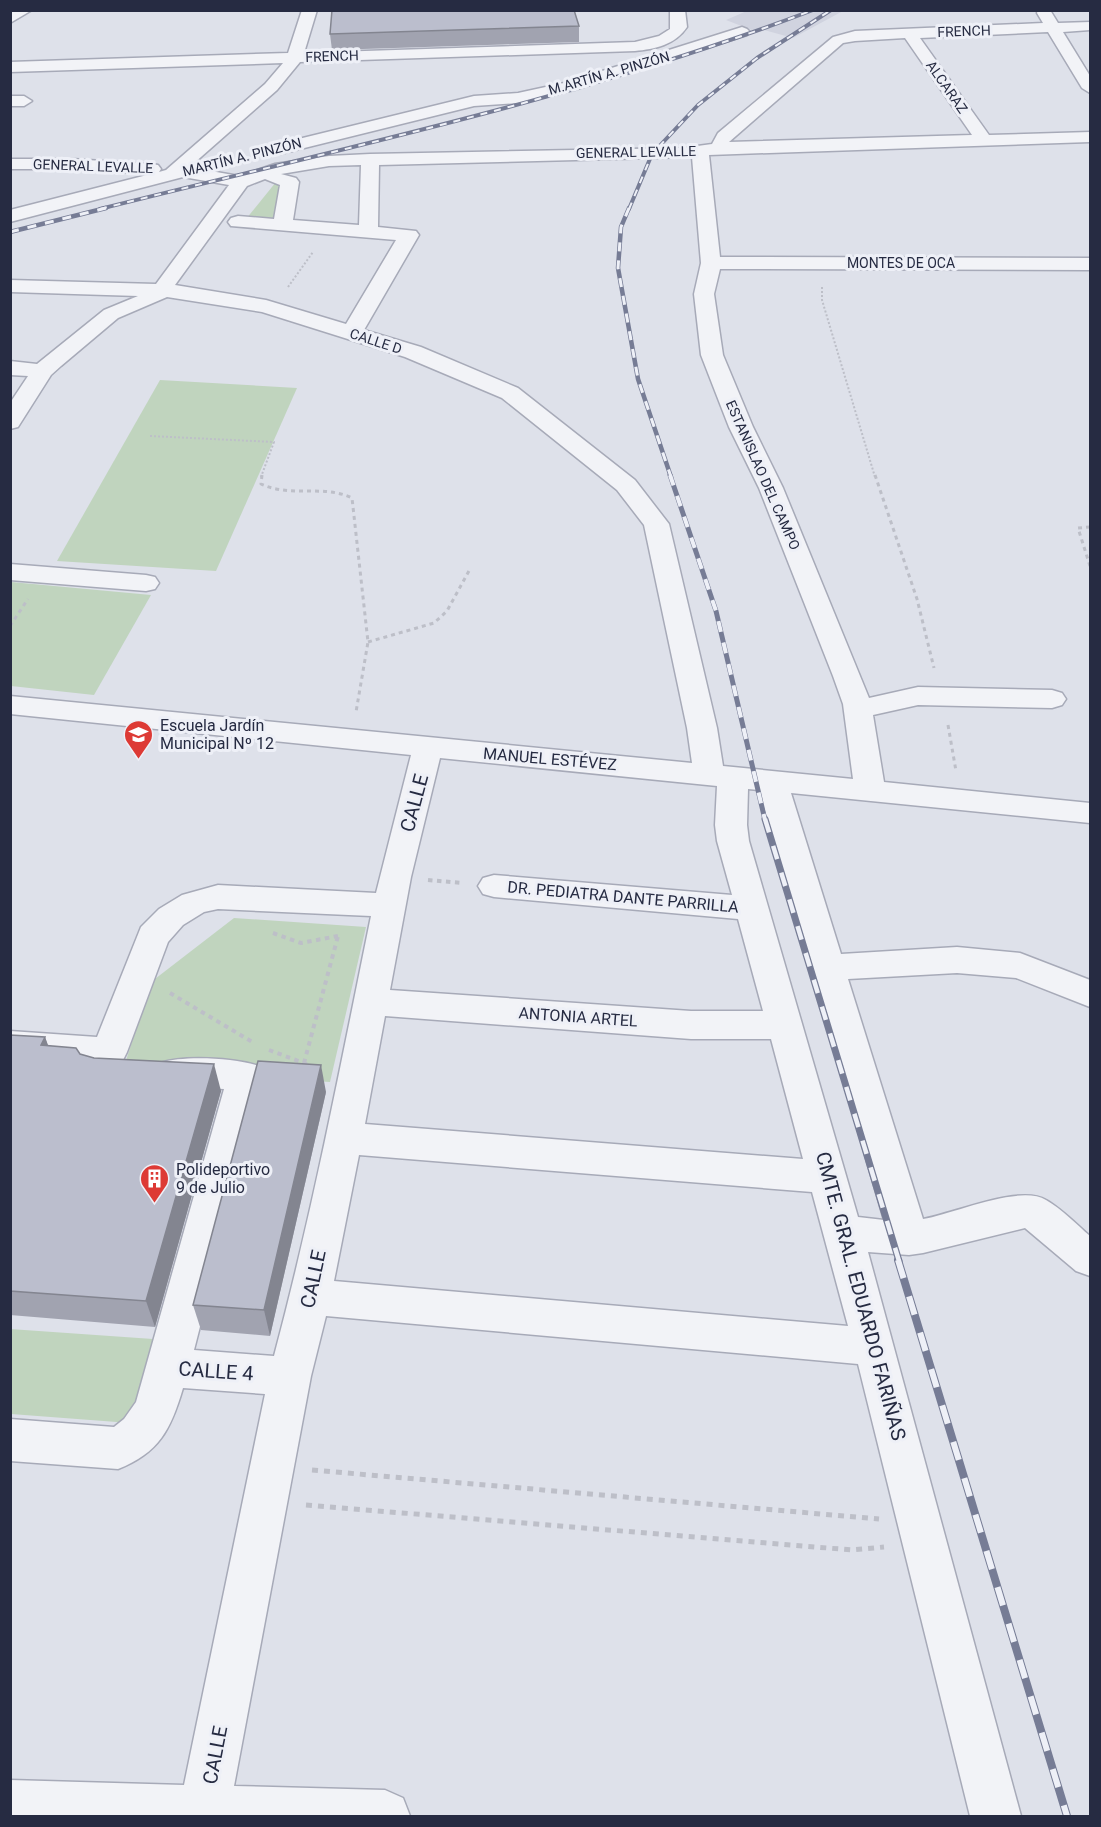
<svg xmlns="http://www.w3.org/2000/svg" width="1101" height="1827" viewBox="0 0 1101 1827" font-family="Roboto,sans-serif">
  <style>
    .built { fill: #d0d3df }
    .green { fill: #c0d4be }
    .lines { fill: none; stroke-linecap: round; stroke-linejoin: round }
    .minor-casing { stroke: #a7aab8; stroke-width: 3 }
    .path-far3 { stroke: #bdbfc8; stroke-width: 2; stroke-dasharray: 2 2; stroke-linecap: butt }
    .path-far2 { stroke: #bdbfc8; stroke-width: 3; stroke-dasharray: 4 4; stroke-linecap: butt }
    .path-far1 { stroke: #bdbfc8; stroke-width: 4; stroke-dasharray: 4.5 4.5; stroke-linecap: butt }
    .path { stroke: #bdbfc8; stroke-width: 5; stroke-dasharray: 6 6; stroke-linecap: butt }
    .minor { fill: #f2f3f7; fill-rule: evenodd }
    .rail-far4-casing { stroke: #767c95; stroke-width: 4 }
    .rail-far3-casing { stroke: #767c95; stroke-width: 4.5 }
    .rail-far2-casing { stroke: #767c95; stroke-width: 5 }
    .rail-far1-casing { stroke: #767c95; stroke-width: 7 }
    .rail-casing { stroke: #767c95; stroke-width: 8 }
    .rail-far4 { stroke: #eef0f7; stroke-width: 2; stroke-dasharray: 7; stroke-linecap: butt }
    .rail-far3 { stroke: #eef0f7; stroke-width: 3; stroke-dasharray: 9; stroke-linecap: butt }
    .rail-far2 { stroke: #eef0f7; stroke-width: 4; stroke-dasharray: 11; stroke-linecap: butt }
    .rail-far1 { stroke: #eef0f7; stroke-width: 4.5; stroke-dasharray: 14; stroke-linecap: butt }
    .rail { stroke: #eef0f7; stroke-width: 6; stroke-dasharray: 19; stroke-linecap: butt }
    .wall { fill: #a1a3b0 }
    .shaded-wall { fill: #838590 }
    .building { fill: #bbbecd; stroke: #838590; stroke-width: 1.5 }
    .labels { text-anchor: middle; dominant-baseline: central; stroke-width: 6; stroke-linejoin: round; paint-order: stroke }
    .far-street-label { font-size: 14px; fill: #262b42; stroke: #eef0f7 }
    .poi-label { font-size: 16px; fill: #262b42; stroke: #eef0f7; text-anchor: start }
    .street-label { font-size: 16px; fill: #262b42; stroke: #eef0f7 }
    .near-street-label { font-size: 20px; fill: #262b42; stroke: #eef0f7 }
  </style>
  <rect width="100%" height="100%" fill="#dee1ea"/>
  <!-- built -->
  <polygon class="built" points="749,10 843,10 843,11 793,38 764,30 757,32 726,20"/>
  <!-- green -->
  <g class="green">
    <polygon points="276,182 283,186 274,221 246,219"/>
    <polygon points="160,380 297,388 216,571 57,561"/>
    <polygon points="10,582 11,582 151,595 94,695 11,686"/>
    <polygon points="234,918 366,927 330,1082 123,1070 151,982"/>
    <polygon points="10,1329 153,1339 130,1423 11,1414"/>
  </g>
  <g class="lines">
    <defs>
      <g id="minor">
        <polygon points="14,10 32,10 10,23 10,12"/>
        <path d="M302,10H317L304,53L635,42L659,36L670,29V10H685L687,27C675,45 655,49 635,51L300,62L277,90L193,164H203L205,170L239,176L275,164L329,156L370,154L683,148L712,144L718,133L833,37L855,31L1043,23L1037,13L1038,10H1050L1058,23L1090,22V30L1063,32L1090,76V93L1082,88L1048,32L920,38L989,135L1090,132V142L709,155L720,257L1090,258V270L720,269L714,294L723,355L753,427L783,488L869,698L918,687L1052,690L1062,693L1066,699L1062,705L1052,708L918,705L873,715L884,782L1090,803V823L791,793L841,954L957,947L1020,953L1090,980V1007L1016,978L957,973L848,979L923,1219C953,1214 1020,1184 1046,1200C1062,1209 1076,1224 1090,1236V1276L1076,1271L1025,1228L923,1253L909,1255L868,1252L1021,1816H970L858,1364L326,1316L311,1376L234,1786L385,1790L403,1798L410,1816H10V1780L184,1785L265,1394L183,1388C171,1429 159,1453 118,1469L10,1461V1419L114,1427L124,1419L136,1402L224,1089L173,1087L160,1083L155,1073L160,1063C184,1055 235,1058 259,1066L264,1076L194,1350L274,1356C313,1210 341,1063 371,916L218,909L204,912L183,925L168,942L127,1052L122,1062L109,1066L10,1059V1031L97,1037L141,927L159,909L182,895L218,885L376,893L411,755L10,714V696L692,763L687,728L644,525L617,490L502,398L405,357L262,312L167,297L118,318L61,366L51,375L18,427L10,429V403L28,376L10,375V361L37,364L104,310L138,296L10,292V280L156,284L229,185L183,177L10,222V210L151,174L71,169H10V159H71L152,164L158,165L161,169L159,172L166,170L265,84L283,63L10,72V62L288,53ZM905,38L972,135L729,142L843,43L855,41ZM692,157L701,263L694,294L701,355L729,427L759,488L833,676L843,704L853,779L723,766L717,728L669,524L635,480L518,388L421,347L364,330L419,235L416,231L378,227L379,165ZM361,165L359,225L293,220L299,182L296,178L281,174L329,166ZM265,179L280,185L274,219L238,216L231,218L228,222L231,226L396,240L346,324L266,300L175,285L247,186ZM440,758L717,786L715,825L717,841L732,895L494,875L483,878L478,886L483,894L494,897L738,919L763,1011H691L390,990L411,877ZM748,789L759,790L884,1220L858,1217L749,841L747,825ZM385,1016L691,1039H771L803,1159L365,1124ZM359,1155L812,1192L848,1326L334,1281Z"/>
        <polygon points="742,27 747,29 750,32 747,35 574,90 518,103 474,106 280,154 274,153 271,149 274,145 474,96 518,93 564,83"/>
        <polygon points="10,96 24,96 32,101 24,106 10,106"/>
        <polygon points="10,564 146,575 155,577 159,583 155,589 146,591 10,580"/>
      </g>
    </defs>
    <!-- minor casing -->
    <use href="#minor" class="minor-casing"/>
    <!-- path-far3 -->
    <g class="path-far3">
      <polyline points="288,287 313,252"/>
      <polyline points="822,287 822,300 875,477"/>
      <polyline points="150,436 274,442 261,477"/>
    </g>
    <!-- path-far2 -->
    <g class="path-far2">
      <path d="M262,475L261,484C291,498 323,484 352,498L368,642L356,712"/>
      <polyline points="875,475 917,599 934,668"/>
      <polyline points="1090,527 1078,528 1090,566"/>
      <polyline points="10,626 28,599"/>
      <polyline points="368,642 434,623 447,611 470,569"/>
      <polyline points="948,725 956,771"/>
    </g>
    <!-- path-far1 -->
    <g class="path-far1">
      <polyline points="428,880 463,883"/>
      <polyline points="273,933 301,943 338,936"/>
      <polyline points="170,993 254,1043"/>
      <polyline points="269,1050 309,1065"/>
      <polyline points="304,1063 338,936"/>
    </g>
    <!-- path -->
    <g class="path">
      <polyline points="312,1470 879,1519"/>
      <polyline points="306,1505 852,1550 884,1547"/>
    </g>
    <!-- minor -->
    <use href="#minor" class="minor"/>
    <defs>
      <g id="rail-far4">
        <path d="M100,209C339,149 583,98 813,10"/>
        <polyline points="629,209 652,154 698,105 757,58 831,10"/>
      </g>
      <g id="rail-far3">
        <polyline points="629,208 621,227 618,268 638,379 671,477"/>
        <polyline points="10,232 106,208"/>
      </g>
      <polyline id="rail-far2" points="670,475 716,611 765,820"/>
      <polyline id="rail-far1" points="765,819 899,1261"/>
      <polyline id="rail" points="898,1260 1067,1816"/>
    </defs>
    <!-- rail-far4 casing -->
    <use href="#rail-far4" class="rail-far4-casing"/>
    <!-- rail-far3 casing -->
    <use href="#rail-far3" class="rail-far3-casing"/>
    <!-- rail-far2 casing -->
    <use href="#rail-far2" class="rail-far2-casing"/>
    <!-- rail-far1 casing -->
    <use href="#rail-far1" class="rail-far1-casing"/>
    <!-- rail casing -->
    <use href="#rail" class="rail-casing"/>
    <!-- rail-far4 -->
    <use href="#rail-far4" class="rail-far4"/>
    <!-- rail-far3 -->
    <use href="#rail-far3" class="rail-far3"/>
    <!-- rail-far2 -->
    <use href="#rail-far2" class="rail-far2"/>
    <!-- rail-far1 -->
    <use href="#rail-far1" class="rail-far1"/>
    <!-- rail -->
    <use href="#rail" class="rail"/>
  </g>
  <!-- wall -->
  <g class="wall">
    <polygon points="579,26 579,42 332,50 330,34"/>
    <polygon points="10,1035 45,1037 48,1046 221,1091 155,1327 10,1315"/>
    <polygon points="326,1092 270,1336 201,1330 193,1305"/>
  </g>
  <!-- shaded-wall -->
  <g class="shaded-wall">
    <polygon points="45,1037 55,1064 41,1045"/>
    <polygon points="214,1064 221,1091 155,1327 146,1301"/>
    <polygon points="321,1065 326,1092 270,1336 264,1310"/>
  </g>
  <!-- building -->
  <g class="building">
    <polygon points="332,10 574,10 579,26 330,34"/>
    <polygon points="10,1035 45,1037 41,1045 76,1048 80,1054 94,1058 214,1064 146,1301 10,1291"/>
    <polygon points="258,1061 321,1065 264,1310 193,1305"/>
  </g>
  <!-- icons -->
  <defs>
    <symbol id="school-pin" viewBox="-11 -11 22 30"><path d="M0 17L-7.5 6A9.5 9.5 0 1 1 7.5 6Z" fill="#dd3a35" stroke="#eef0f7"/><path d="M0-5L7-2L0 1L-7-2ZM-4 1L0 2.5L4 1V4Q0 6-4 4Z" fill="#fff"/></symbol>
    <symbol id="building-pin" viewBox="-11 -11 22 30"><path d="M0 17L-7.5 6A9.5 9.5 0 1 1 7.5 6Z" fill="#dd3a35" stroke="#eef0f7"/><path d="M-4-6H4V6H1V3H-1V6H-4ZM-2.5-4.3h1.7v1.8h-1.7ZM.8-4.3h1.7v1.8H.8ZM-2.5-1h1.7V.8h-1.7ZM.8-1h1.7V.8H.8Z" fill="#fff"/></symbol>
  </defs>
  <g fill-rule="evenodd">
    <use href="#school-pin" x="122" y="718" width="33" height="45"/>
    <use href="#building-pin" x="138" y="1162" width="33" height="45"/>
  </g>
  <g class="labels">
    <!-- far-street labels -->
    <g class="far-street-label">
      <text transform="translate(964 31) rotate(-2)">FRENCH</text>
      <text transform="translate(332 56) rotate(-2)">FRENCH</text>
      <text transform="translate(609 73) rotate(-16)">M.ARTÍN A. PINZÓN</text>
      <text transform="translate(947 87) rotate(55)">ALCARAZ</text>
      <text transform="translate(636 152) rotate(-1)">GENERAL LEVALLE</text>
      <text transform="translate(242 157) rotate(-14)">MARTÍN A. PINZÓN</text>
      <text transform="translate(93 166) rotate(2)">GENERAL LEVALLE</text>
      <text x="901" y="263">MONTES DE OCA</text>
      <text transform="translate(376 341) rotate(18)">CALLE D</text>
      <text transform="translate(763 475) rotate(66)">ESTANISLAO DEL CAMPO</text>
    </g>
    <!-- poi labels -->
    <g class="poi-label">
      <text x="160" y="725">Escuela Jardín<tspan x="160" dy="18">Municipal Nº 12</tspan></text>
      <text x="176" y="1169">Polideportivo<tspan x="176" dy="18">9 de Julio</tspan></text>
    </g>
    <!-- street labels -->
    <g class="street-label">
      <text transform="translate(550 759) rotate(5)">MANUEL ESTÉVEZ</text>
      <text transform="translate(623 897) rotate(5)">DR. PEDIATRA DANTE PARRILLA</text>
      <text transform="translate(578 1017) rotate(4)">ANTONIA ARTEL</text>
    </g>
    <!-- near-street labels -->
    <g class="near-street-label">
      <text transform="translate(414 803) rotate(-75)">CALLE</text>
      <text transform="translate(313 1279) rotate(-78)">CALLE</text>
      <text transform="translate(861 1296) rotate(75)">CMTE. GRAL. EDUARDO FARIÑAS</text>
      <text transform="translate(216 1371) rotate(4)">CALLE 4</text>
      <text transform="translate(215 1755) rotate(-79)">CALLE</text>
    </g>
  </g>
  <!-- border -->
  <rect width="1101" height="1827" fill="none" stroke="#262b42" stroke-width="24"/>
</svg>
